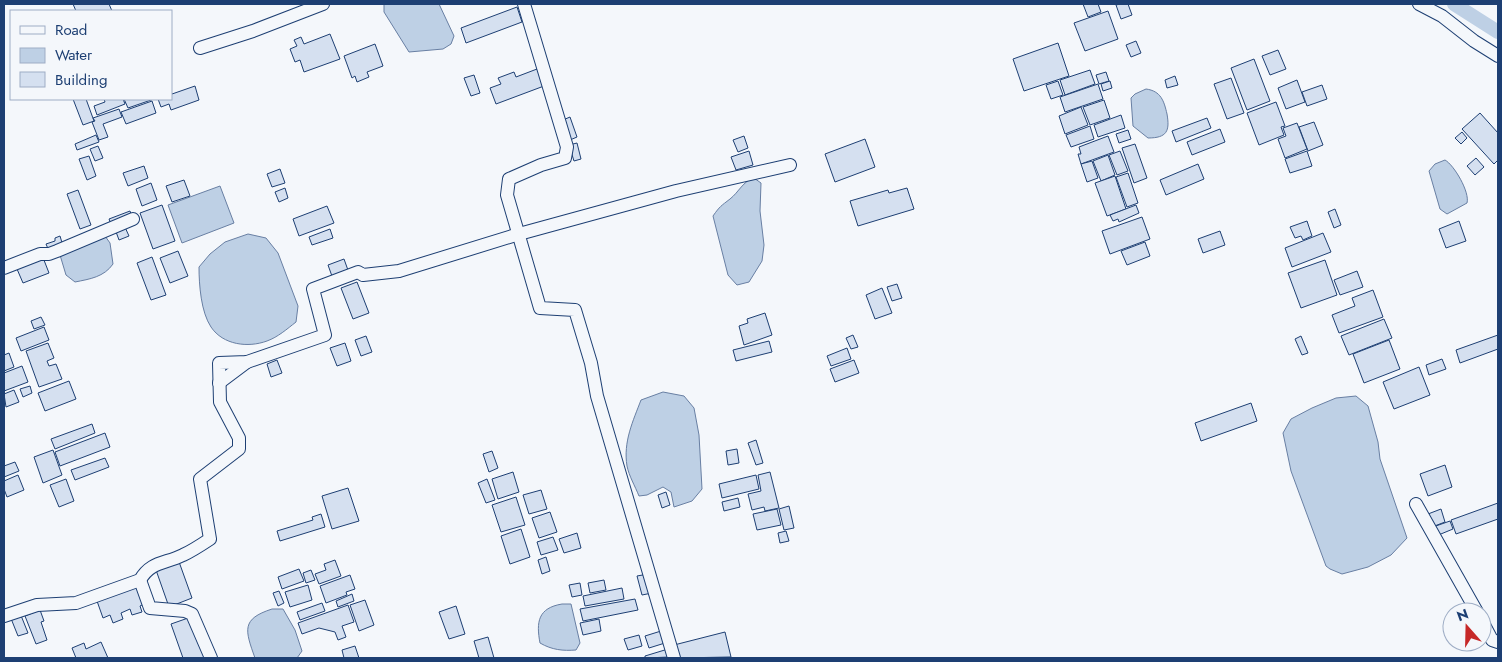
<svg xmlns="http://www.w3.org/2000/svg" width="1502" height="662" viewBox="0 0 1502 662" font-family="Jost,sans-serif">
  <style>
    .water { fill: #bed0e5; stroke: #687fa3 }
    .lines { fill: none; stroke-linecap: round; stroke-linejoin: round }
    .canal { stroke: #bed0e5; stroke-width: 14 }
    .building { fill: #d5e0f0; stroke: #1d3f73 }
    .minor-casing { stroke: #1d3f73; stroke-width: 14 }
    .minor { stroke: #f4f7fb; stroke-width: 12 }
  </style>
  <rect width="100%" height="100%" fill="#f4f7fb"/>
  <!-- water -->
  <g class="water">
    <polygon points="384,4 439,4 454,36 451,44 443,49 409,52 384,12"/>
    <path d="M1146,89C1161,91 1164,101 1167,114C1170,131 1167,138 1148,138L1133,126L1131,98L1135,94Z"/>
    <path d="M1445,160C1454,165 1470,192 1467,203L1447,214L1440,209L1429,171L1435,164Z"/>
    <path d="M754,178L761,183L760,211L764,245L762,261L749,282L737,285L728,275L713,216C720,206 721,206 730,199C739,192 743,181 754,178Z"/>
    <polygon points="220,186 234,223 182,243 168,205"/>
    <path d="M248,234L266,238L278,253L298,306L296,322C287,329 278,337 267,341C248,348 223,345 211,327C201,312 199,285 199,267L210,254L225,242Z"/>
    <path d="M105,236L110,243L113,264C104,277 90,279 75,282L66,275L60,255Z"/>
    <path d="M663,392L684,396L694,408L699,435L702,489L692,501L674,507L671,492L663,487L647,495L639,496C635,486 629,476 627,466C623,442 633,421 641,400Z"/>
    <polygon points="1356,396 1368,406 1378,442 1380,459 1407,538 1391,555 1368,567 1342,574 1330,569 1326,566 1291,471 1283,433 1291,419 1312,408 1336,398"/>
    <path d="M562,604H571L580,643L576,650C563,651 552,650 540,643C536,622 538,608 562,604Z"/>
    <path d="M272,609H283L295,630L302,651L297,658H255C245,630 241,619 272,609Z"/>
  </g>
  <g class="lines">
    <!-- canal -->
    <polyline class="canal" points="1454,4 1498,32"/>
  </g>
  <!-- building -->
  <g class="building">
    <polygon points="73,4 109,4 112,11 76,11"/>
    <polygon points="1083,4 1098,4 1101,12 1088,17"/>
    <polygon points="1120,4 1128,4 1132,15 1121,19 1116,5"/>
    <polygon points="517,7 522,22 466,43 461,28"/>
    <polygon points="1108,11 1118,39 1085,51 1074,23"/>
    <polygon points="330,34 340,59 304,72 300,60 295,62 290,49 297,46 294,40 301,37 304,44"/>
    <polygon points="1136,41 1141,53 1131,57 1126,45"/>
    <polygon points="1058,43 1069,76 1024,91 1013,59"/>
    <polygon points="375,44 383,66 367,72 369,77 357,82 355,76 352,78 344,56"/>
    <polygon points="1278,50 1286,69 1270,75 1262,56"/>
    <polygon points="1254,59 1270,101 1247,110 1231,68"/>
    <polygon points="537,69 544,86 496,104 490,88 501,84 498,78 514,72 516,77"/>
    <polygon points="1090,70 1095,84 1065,95 1060,80"/>
    <polygon points="1106,72 1109,81 1099,84 1096,75"/>
    <polygon points="474,75 480,93 471,96 464,78"/>
    <polygon points="1175,76 1178,85 1167,88 1165,80"/>
    <polygon points="1231,78 1244,113 1227,119 1214,84"/>
    <polygon points="1297,80 1305,102 1286,109 1278,88"/>
    <polygon points="1058,81 1063,95 1051,99 1046,85"/>
    <polygon points="1110,81 1112,88 1103,91 1101,84"/>
    <polygon points="1098,84 1103,99 1065,112 1060,97"/>
    <polygon points="1322,85 1327,99 1307,106 1302,92"/>
    <polygon points="195,86 199,100 171,110 169,104 161,107 158,99 171,99 171,91 172,94"/>
    <polygon points="73,99 86,99 94,121 83,125"/>
    <polygon points="104,99 123,99 125,104 97,115 94,106 105,102"/>
    <polygon points="124,99 154,99 128,108"/>
    <polygon points="1104,100 1110,118 1090,125 1083,107"/>
    <polygon points="152,101 156,113 126,124 121,112"/>
    <polygon points="1276,102 1285,126 1281,127 1284,135 1259,145 1247,113"/>
    <polygon points="1081,107 1088,125 1065,134 1059,116"/>
    <polygon points="119,109 122,117 103,124 108,137 99,140 92,122 95,121 93,118"/>
    <polygon points="1480,113 1498,133 1498,160 1494,164 1462,129"/>
    <polygon points="1121,115 1125,128 1098,137 1094,125"/>
    <polygon points="570,117 577,137 570,140 563,120"/>
    <polygon points="1207,118 1211,128 1176,142 1172,131"/>
    <polygon points="1314,122 1323,145 1308,151 1299,127"/>
    <polygon points="1297,123 1307,149 1285,158 1278,139 1286,136 1283,128"/>
    <polygon points="1090,126 1094,139 1071,147 1066,135"/>
    <polygon points="1220,129 1225,142 1192,155 1187,142"/>
    <polygon points="1128,130 1131,139 1119,143 1116,134"/>
    <polygon points="1462,132 1467,138 1461,144 1455,138"/>
    <polygon points="96,135 99,142 77,150 75,144"/>
    <polygon points="744,136 748,148 738,152 733,140"/>
    <polygon points="1108,136 1114,152 1081,164 1078,154 1081,154 1079,147"/>
    <polygon points="865,139 875,167 835,182 825,154"/>
    <polygon points="577,143 581,159 574,161 569,145"/>
    <polygon points="1135,144 1147,178 1134,183 1122,148"/>
    <polygon points="98,146 103,158 95,161 90,149"/>
    <polygon points="749,151 753,165 736,170 731,157"/>
    <polygon points="1120,151 1128,171 1117,175 1109,155"/>
    <polygon points="1307,151 1312,166 1290,173 1285,159"/>
    <polygon points="1108,155 1115,175 1101,181 1093,161"/>
    <polygon points="89,156 96,176 87,180 79,159"/>
    <polygon points="1476,158 1484,167 1475,175 1467,166"/>
    <polygon points="1092,161 1098,178 1087,182 1081,164"/>
    <polygon points="1198,164 1204,179 1166,195 1160,180"/>
    <polygon points="144,166 148,178 128,186 123,173"/>
    <polygon points="280,169 285,183 272,187 267,174"/>
    <polygon points="1128,173 1138,203 1127,207 1116,177"/>
    <polygon points="1115,176 1126,209 1107,216 1095,183"/>
    <polygon points="184,180 190,196 172,202 166,186"/>
    <polygon points="151,183 157,200 142,206 136,189"/>
    <polygon points="285,188 288,198 279,202 275,192"/>
    <polygon points="907,188 914,209 858,226 850,201 888,190 889,193"/>
    <polygon points="78,190 91,225 80,229 67,194"/>
    <polygon points="162,205 175,241 153,249 140,213"/>
    <polygon points="1136,205 1139,213 1119,222 1118,219 1113,221 1110,215"/>
    <polygon points="327,206 334,223 299,236 293,219"/>
    <polygon points="1335,209 1341,225 1334,228 1328,212"/>
    <polygon points="130,211 132,217 111,224 109,219"/>
    <polygon points="1142,217 1150,239 1110,254 1102,231"/>
    <polygon points="1307,221 1312,236 1303,240 1301,236 1295,238 1290,227"/>
    <polygon points="1459,221 1466,241 1446,248 1439,229"/>
    <polygon points="124,225 129,236 119,240 115,229"/>
    <polygon points="330,229 333,238 312,245 309,237"/>
    <polygon points="1220,231 1225,245 1203,253 1198,239"/>
    <polygon points="1323,233 1331,252 1292,267 1285,248"/>
    <polygon points="60,236 63,246 49,251 46,244 55,241 55,238"/>
    <polygon points="1145,242 1150,256 1127,265 1121,251"/>
    <polygon points="178,251 188,276 170,283 160,258"/>
    <polygon points="42,255 49,273 23,283 17,269"/>
    <polygon points="152,257 166,295 151,300 137,263"/>
    <polygon points="344,259 349,273 333,279 328,265"/>
    <polygon points="1325,260 1337,295 1301,308 1288,273"/>
    <polygon points="1357,271 1363,287 1340,295 1334,280"/>
    <polygon points="357,282 369,313 353,319 341,288"/>
    <polygon points="897,284 902,298 892,301 887,287"/>
    <polygon points="882,288 892,313 875,319 866,295"/>
    <polygon points="1373,290 1383,317 1339,333 1332,315 1355,306 1352,298"/>
    <polygon points="765,313 772,335 744,345 739,326 748,323 747,319"/>
    <polygon points="41,317 45,325 34,329 31,321"/>
    <polygon points="1384,319 1392,338 1349,355 1341,336"/>
    <polygon points="44,327 49,340 21,351 16,338"/>
    <polygon points="853,335 858,347 851,349 846,338"/>
    <polygon points="1498,335 1498,349 1460,363 1456,350"/>
    <polygon points="366,336 372,352 361,356 355,340"/>
    <polygon points="1301,336 1308,353 1302,355 1295,339"/>
    <polygon points="1389,340 1400,369 1364,383 1353,354"/>
    <polygon points="769,341 772,352 736,361 733,350"/>
    <polygon points="48,343 54,358 47,361 49,366 56,364 62,379 39,387 26,351"/>
    <polygon points="345,343 351,361 337,366 330,348"/>
    <polygon points="847,348 851,359 831,366 827,356"/>
    <polygon points="9,353 14,367 4,371 4,355"/>
    <polygon points="1442,359 1446,369 1429,375 1426,365"/>
    <polygon points="277,360 282,373 271,377 267,364"/>
    <polygon points="854,360 859,373 835,382 830,369"/>
    <polygon points="22,366 28,382 4,391 4,373"/>
    <polygon points="1419,367 1430,395 1394,409 1383,382"/>
    <polygon points="69,381 76,399 45,411 38,393"/>
    <polygon points="30,386 32,393 23,397 20,389"/>
    <polygon points="14,390 19,402 6,407 4,394"/>
    <polygon points="1251,403 1257,421 1201,441 1195,423"/>
    <polygon points="92,424 95,433 55,449 51,439"/>
    <polygon points="105,433 110,447 60,466 55,452"/>
    <polygon points="756,440 763,463 756,465 748,443"/>
    <polygon points="737,449 739,463 728,465 726,451"/>
    <polygon points="53,450 62,475 43,483 34,457"/>
    <polygon points="492,451 498,468 489,472 483,454"/>
    <polygon points="105,458 109,467 75,480 71,470"/>
    <polygon points="15,462 19,471 4,477 4,466"/>
    <polygon points="1445,465 1452,487 1428,496 1420,474"/>
    <polygon points="513,472 519,492 498,499 492,479"/>
    <polygon points="770,472 779,508 765,511 764,507 752,510 748,494 761,491 758,475"/>
    <polygon points="18,475 24,490 7,497 4,489 4,481"/>
    <polygon points="756,475 759,489 722,498 719,484"/>
    <polygon points="66,479 74,501 59,507 50,485"/>
    <polygon points="487,479 495,500 486,503 478,483"/>
    <polygon points="348,488 359,521 332,529 322,496"/>
    <polygon points="541,490 547,509 529,514 523,495"/>
    <polygon points="666,492 670,505 662,508 658,495"/>
    <polygon points="516,497 525,525 501,532 492,505"/>
    <polygon points="738,498 740,507 724,511 722,502"/>
    <polygon points="1498,503 1498,519 1456,534 1451,520"/>
    <polygon points="789,506 794,528 784,530 779,509"/>
    <polygon points="777,509 781,525 757,530 753,514"/>
    <polygon points="1441,509 1445,522 1432,527 1428,514"/>
    <polygon points="550,512 557,532 539,538 532,518"/>
    <polygon points="321,514 325,527 280,541 277,531 313,520 312,517"/>
    <polygon points="1450,521 1453,529 1436,536 1433,527"/>
    <polygon points="521,529 530,557 510,564 501,536"/>
    <polygon points="786,531 789,541 780,543 778,533"/>
    <polygon points="577,533 581,548 564,553 559,539"/>
    <polygon points="553,537 558,550 541,555 537,542"/>
    <polygon points="546,557 550,571 542,574 538,560"/>
    <polygon points="178,559 192,598 169,607 156,570"/>
    <polygon points="335,560 341,576 319,584 315,574 326,570 324,564"/>
    <polygon points="299,569 304,581 282,589 278,577"/>
    <polygon points="311,570 315,580 306,583 303,573"/>
    <polygon points="648,574 652,593 642,595 637,576"/>
    <polygon points="350,575 355,589 346,592 347,595 326,603 320,586"/>
    <polygon points="604,580 606,590 590,593 588,583"/>
    <polygon points="580,583 582,595 572,597 569,585"/>
    <polygon points="139,585 146,603 140,606 142,612 132,615 130,609 121,613 123,619 113,623 110,615 103,618 97,601"/>
    <polygon points="308,585 312,600 290,607 285,592"/>
    <polygon points="622,588 624,599 585,606 583,596"/>
    <polygon points="279,591 284,603 278,606 273,593"/>
    <polygon points="352,594 354,601 338,607 336,601"/>
    <polygon points="635,599 638,610 583,621 580,609"/>
    <polygon points="365,600 374,625 359,631 350,605"/>
    <polygon points="322,603 325,611 300,620 297,612"/>
    <polygon points="348,605 354,622 342,626 346,637 338,640 335,632 319,628 302,634 298,623"/>
    <polygon points="456,606 465,634 449,639 439,612"/>
    <polygon points="40,610 44,621 41,622 47,640 36,644 25,616"/>
    <polygon points="20,613 28,633 18,636 10,616"/>
    <polygon points="191,617 206,658 183,658 171,624"/>
    <polygon points="599,619 601,631 583,635 580,623"/>
    <polygon points="661,631 665,643 649,648 645,636"/>
    <polygon points="725,632 731,657 677,658 674,645"/>
    <polygon points="639,635 642,646 628,650 624,639"/>
    <polygon points="488,637 494,658 479,658 474,641"/>
    <polygon points="101,642 108,658 76,658 72,648 84,643 86,649"/>
    <polygon points="355,646 359,658 344,658 342,650"/>
    <polygon points="668,649 670,657 645,658 645,656"/>
  </g>
  <g class="lines">
    <defs>
      <g id="minor">
        <polyline points="524,4 567,147 565,158 541,165 509,179 507,195 540,308 575,310 591,363 597,396 674,658"/>
        <polyline points="1419,4 1442,16 1474,41 1498,56"/>
        <polyline points="200,48 253,31 323,4"/>
        <polyline points="4,268 40,254 49,254 57,251 133,219"/>
        <polyline points="219,383 247,362"/>
        <polyline points="1416,504 1477,612"/>
        <polyline points="140,580 150,608 185,611 192,614 211,658"/>
        <path d="M4,616L37,605L76,603L140,580C151,561 165,564 183,555C192,551 201,545 210,539L200,479L239,449V438L220,402L219,363L247,362L325,335L313,289L358,272L363,275L399,271L519,234L676,191L790,165"/>
        <polyline points="1482,621 1492,640 1498,642"/>
      </g>
    </defs>
    <!-- minor casing -->
    <use href="#minor" class="minor-casing"/>
    <!-- minor -->
    <use href="#minor" class="minor"/>
  </g>
  <!-- border -->
  <rect width="1502" height="662" fill="none" stroke="#1d3f73" stroke-width="10"/>
  <!-- legend -->
  <rect x="10" y="10" width="162" height="90" fill="#f4f7fb" stroke="#9eadc5"/>
  <rect x="20" y="26" width="25" height="8" fill="#f4f7fb" stroke="#9eadc5"/>
  <text x="55" y="35" font-size="15" fill="#1d3f73">Road</text>
  <rect x="20" y="48" width="25" height="15" fill="#bed0e5" stroke="#9eadc5"/>
  <text x="55" y="60" font-size="15" fill="#1d3f73">Water</text>
  <rect x="20" y="72" width="25" height="15" fill="#d5e0f0" stroke="#9eadc5"/>
  <text x="55" y="85" font-size="15" fill="#1d3f73">Building</text>
  <!-- north arrow -->
  <g transform="translate(1467 627) rotate(340)"><circle r="24" fill="#f4f7fb" stroke="#9eadc5"/>
  <path d="M0-4L9 19L0 12L-9 19Z" fill="#c62828"/>
  <text y="-8" font-size="14" font-weight="bold" text-anchor="middle" fill="#1d3f73">N</text>
  </g>
</svg>
